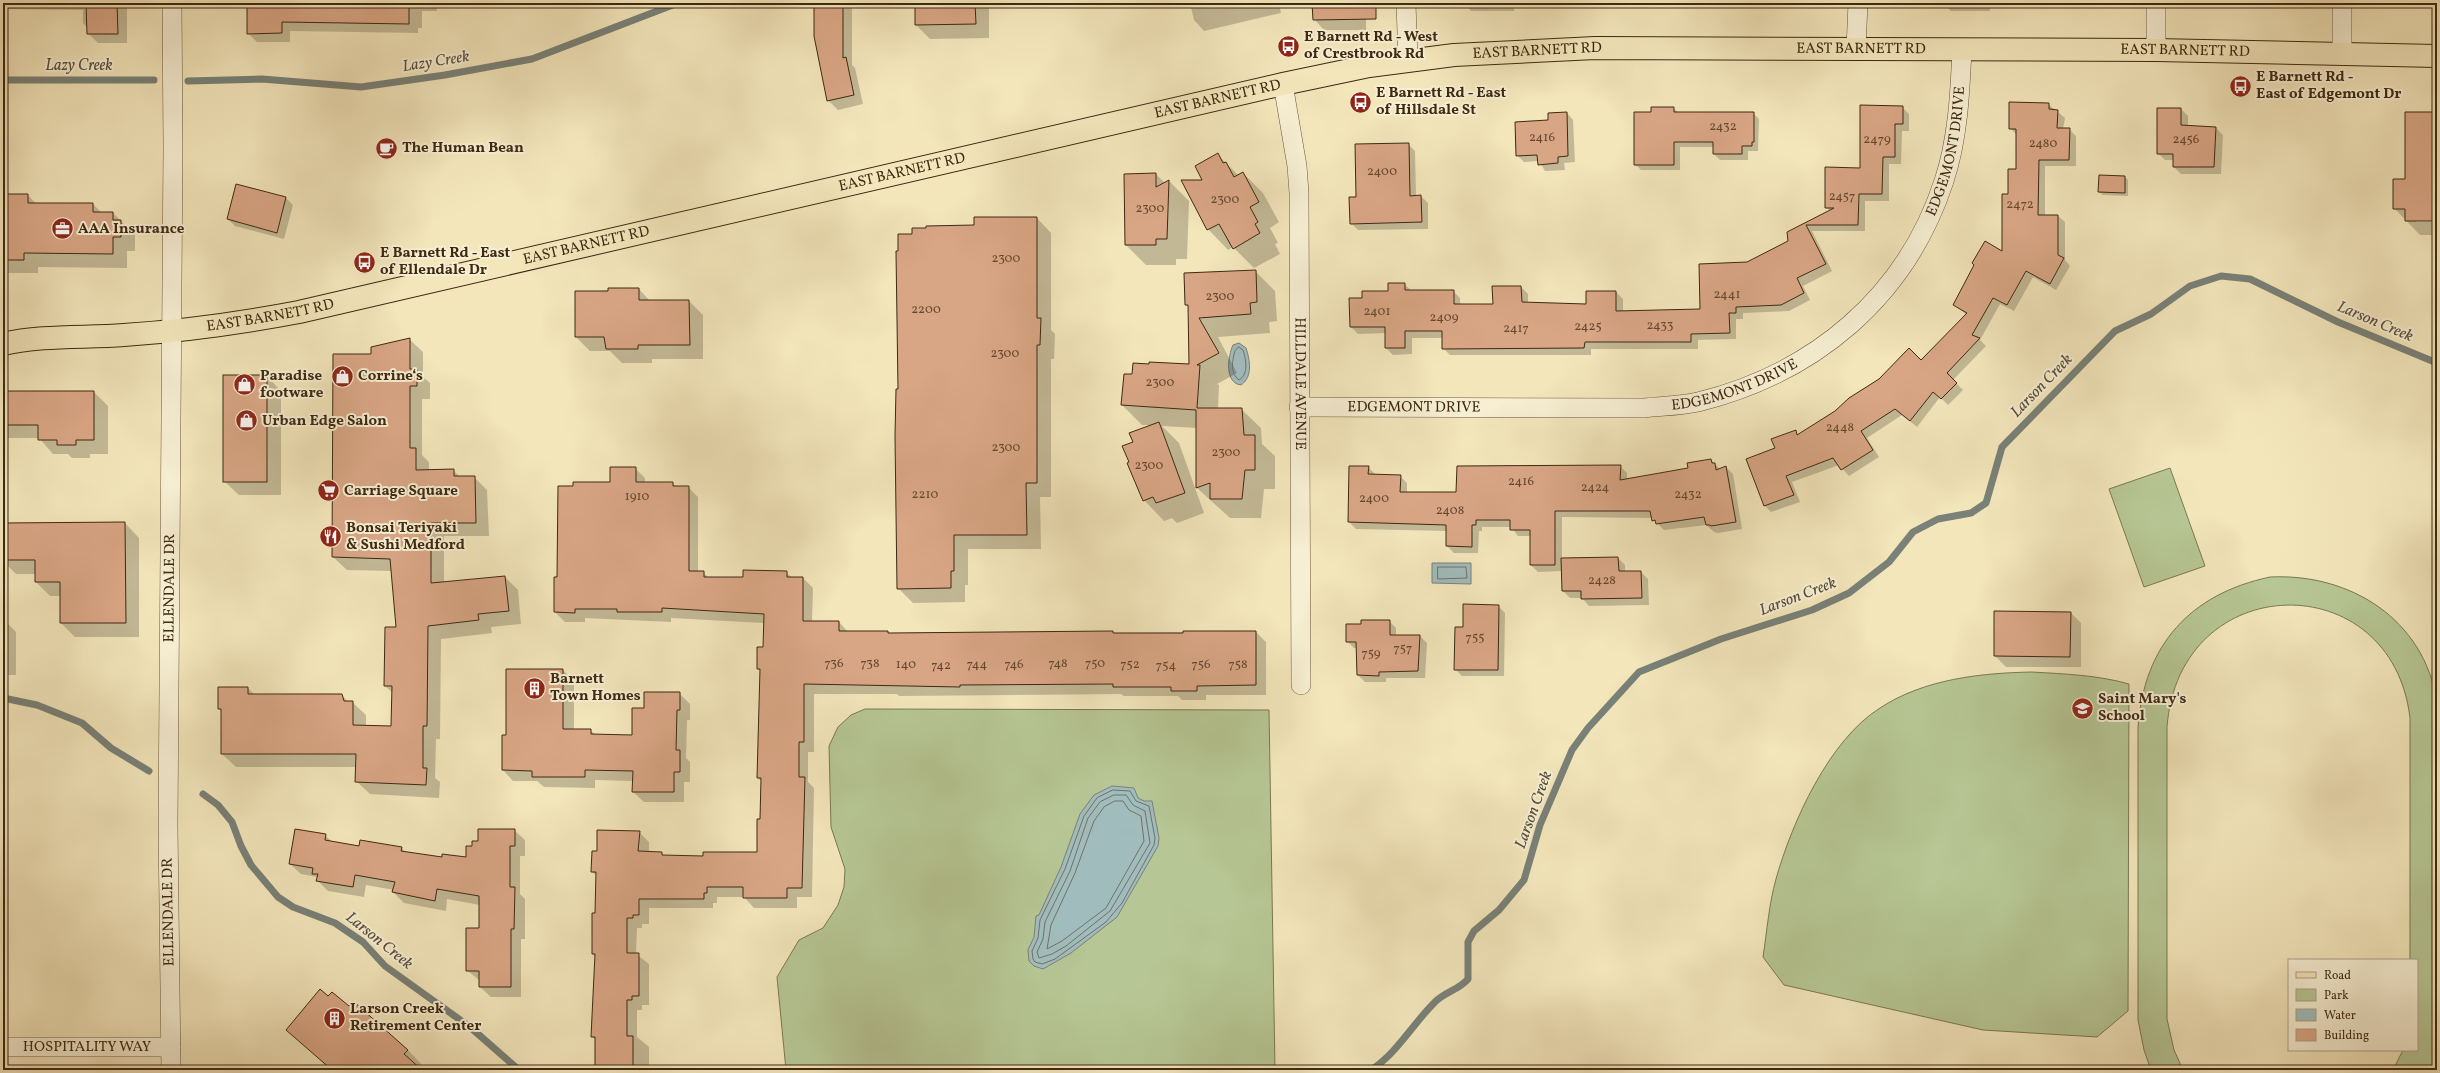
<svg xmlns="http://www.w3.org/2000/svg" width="2440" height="1073" viewBox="0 0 2440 1073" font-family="Vollkorn,serif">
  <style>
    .green { fill: #b6c694; stroke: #7a7853 }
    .water { fill: #a1bcbc; stroke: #798178 }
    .shadow { fill: #0003 }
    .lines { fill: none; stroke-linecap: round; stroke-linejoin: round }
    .shore { stroke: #707267; stroke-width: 1 }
    .stream { stroke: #798178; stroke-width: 7 }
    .building { fill: #d9a685; stroke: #3e2912 }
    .minor-casing { stroke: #6b583c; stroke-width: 20 }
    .primary-casing { stroke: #3e2912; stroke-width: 24 }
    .minor { stroke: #f7efd3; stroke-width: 19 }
    .primary { stroke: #f3e6bb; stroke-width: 22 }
    .labels { text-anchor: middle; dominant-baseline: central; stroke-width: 4; stroke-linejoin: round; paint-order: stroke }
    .number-label { font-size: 13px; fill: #65482f }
    .poi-label { font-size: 15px; font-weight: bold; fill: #3e2912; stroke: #f7efd3; text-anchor: start }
    .street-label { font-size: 15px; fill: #3e2912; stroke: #f7efd3 }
    .water-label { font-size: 16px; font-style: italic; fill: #574e3c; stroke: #f7efd3 }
  </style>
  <rect width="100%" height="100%" fill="#f3e6bb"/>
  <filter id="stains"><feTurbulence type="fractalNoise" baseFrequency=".005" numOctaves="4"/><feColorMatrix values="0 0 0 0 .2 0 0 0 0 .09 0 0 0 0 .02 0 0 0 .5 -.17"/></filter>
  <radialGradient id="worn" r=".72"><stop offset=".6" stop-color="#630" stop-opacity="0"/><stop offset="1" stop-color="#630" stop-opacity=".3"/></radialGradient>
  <!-- green -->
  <g class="green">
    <polygon points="2170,468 2205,566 2144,587 2109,489"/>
    <path d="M2270,577C2350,573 2424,619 2437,702V1070H2393L2403,1050H2417V960H2410V718C2392,564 2179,568 2167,727V1019L2174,1050L2183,1070H2151L2144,1050L2138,1020V727C2144,645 2190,594 2270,577Z"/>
    <path d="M2032,672C2065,674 2097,675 2129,684L2128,1011L2097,1037L1983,1030L1784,985L1763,957C1767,931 1769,904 1776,879C1792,822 1829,740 1880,708C1924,679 1981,673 2032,672Z"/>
    <polygon points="865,709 1269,710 1275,1070 786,1070 777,977 799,940 823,928 838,905 844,887 845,869 831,827 829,746 838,727 851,715"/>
  </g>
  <!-- water -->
  <g class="water">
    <path d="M1239,343L1246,348C1250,360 1253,377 1241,385C1224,383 1228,356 1233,345Z"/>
    <polygon points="1432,563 1471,563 1471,584 1432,583"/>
    <polygon points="1112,786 1134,788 1138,798 1144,801 1152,801 1159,838 1158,846 1117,917 1071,953 1043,969 1034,966 1029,961 1028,950 1034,937 1036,916 1039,915 1061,867 1080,814 1094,795"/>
  </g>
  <!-- shadow -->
  <g class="shadow">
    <polygon points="3,3 127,3 127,43 98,43 88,33 88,28 83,23 83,10 3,9"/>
    <polygon points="248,3 437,3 437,11 422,11 422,28 418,28 418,33 290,31 290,42 257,42 248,33"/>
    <polygon points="815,3 852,3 852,65 855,68 863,104 838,110 828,100"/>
    <polygon points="916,3 989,3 989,38 930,39 916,25"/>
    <polygon points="1190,3 1279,3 1281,13 1204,31 1194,20"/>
    <polygon points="1313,3 1363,3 1366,6 1366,30 1324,30 1314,19"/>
    <polygon points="1464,3 1514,3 1514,11 1471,11"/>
    <polygon points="1943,3 1990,3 1990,11 1951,11"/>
    <polygon points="2048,104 2065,118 2063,129 2069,129 2076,136 2076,166 2045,166 2045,216 2058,216 2065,222 2065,260 2070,266 2056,290 2033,277 2014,311 2000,304 1980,340 1986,346 1953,380 1963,390 1948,405 1940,397 1917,427 1902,415 1867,438 1879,457 1849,476 1839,465 1792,482 1800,502 1771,512 1765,506 1747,459 1776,448 1795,431 1799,435 1921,362 1967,315 1954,305 2003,252 2009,195 2017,170 2017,135 2010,128"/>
    <polygon points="1902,107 1909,114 1909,131 1902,131 1901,164 1889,164 1889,201 1865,201 1865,231 1812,231 1832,271 1803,286 1810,300 1789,311 1743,313 1743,319 1736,319 1736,339 1698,340 1698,349 1591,349 1591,355 1450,355 1443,348 1443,338 1412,338 1412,354 1393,355 1386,348 1386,333 1358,334 1351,327 1363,299 1389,292 1404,284 1412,291 1453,291 1460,298 1460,305 1494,305 1521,287 1528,294 1528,303 1587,305 1587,292 1616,292 1623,299 1623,312 1702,310 1748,263 1789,242 1788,233 1830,211 1826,207 1861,169"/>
    <polygon points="1673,108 1679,113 1753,113 1759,119 1758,151 1748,151 1748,160 1720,160 1714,154 1714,147 1680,147 1680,170 1641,170 1635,164 1652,113"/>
    <polygon points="2181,109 2188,116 2188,127 2216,128 2223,135 2221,174 2181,174 2174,167 2174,160 2165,160 2158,153"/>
    <polygon points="1567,113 1573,120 1575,162 1564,163 1565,170 1545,171 1539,161 1524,162 1517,155 1549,121"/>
    <polygon points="2437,113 2437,220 2415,220 2417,222 2437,222 2437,235 2420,235 2394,208"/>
    <polygon points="1408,144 1415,151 1416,196 1421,196 1428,203 1428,229 1358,230 1351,223 1357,198"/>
    <polygon points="1218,155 1238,175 1243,173 1263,193 1279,222 1270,228 1278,243 1275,244 1280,254 1254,268 1233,247 1228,250 1208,229"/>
    <polygon points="1156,174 1165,183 1169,181 1189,201 1187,259 1176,259 1176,265 1146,265 1126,245"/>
    <polygon points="2125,177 2128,180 2128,196 2103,195 2099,192"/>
    <polygon points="237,186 286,198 293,205 284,239 235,226 228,219"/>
    <polygon points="3,195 28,195 36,204 93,204 102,213 113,213 135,235 135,251 127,251 127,268 38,267 38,273 3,273"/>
    <polygon points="1037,218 1051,233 1051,330 1055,334 1054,359 1051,359 1051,497 1040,497 1041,549 968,549 968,585 965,585 965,602 913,603 898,588 899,252 913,235"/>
    <polygon points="1255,271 1275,291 1277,321 1269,322 1270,333 1218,337 1237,373 1217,384 1219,385 1218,409 1241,409 1261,428 1262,444 1275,456 1275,489 1264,489 1261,518 1230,518 1197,488 1197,428 1162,426 1179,443 1204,513 1177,523 1172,518 1164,521 1144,500 1130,463 1134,442 1152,425 1142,425 1122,405 1133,375 1190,365 1189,307 1186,305"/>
    <polygon points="639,289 650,301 689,301 703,315 703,359 652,359 652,363 622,363 610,351 590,351 576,337 576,292"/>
    <polygon points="409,339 423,352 423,377 430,383 430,399 422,399 422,455 429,462 429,471 453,470 460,477 474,477 487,490 489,536 444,536 444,583 505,577 518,590 521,624 491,627 492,633 441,639 440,739 436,739 435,778 440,782 439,798 370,794 356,781 357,767 236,767 222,754 222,712 219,708 248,688 255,695 342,695 348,702 352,702 366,715 366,726 392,727 393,693 385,686 397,628 392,571 347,570 333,557 372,355"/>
    <polygon points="267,376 281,391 281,495 239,495 224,481"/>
    <polygon points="3,392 94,392 108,406 108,454 90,454 90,458 72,458 68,454 53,454 39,438 3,438"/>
    <polygon points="1711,460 1720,469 1726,467 1733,474 1742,529 1718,533 1714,532 1706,525 1664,530 1652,518 1562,517 1562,559 1618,558 1625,565 1625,572 1641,572 1648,579 1649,605 1589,606 1582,598 1570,598 1563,591 1562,571 1538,572 1531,565 1531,536 1518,536 1511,527 1482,527 1482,531 1479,531 1478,553 1454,553 1447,546 1447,531 1356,529 1349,522 1368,467 1375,474 1400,476 1407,483 1407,493 1457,493 1620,466 1627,473 1627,479 1689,468"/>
    <polygon points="635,468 645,478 645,483 672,483 677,487 688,487 698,497 698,572 703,572 709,578 744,578 786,572 792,578 803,578 813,588 812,622 839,622 848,632 888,632 890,634 1256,632 1266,642 1266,695 1206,695 1206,700 1182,700 1178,696 1124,696 1121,694 899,696 897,694 814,694 814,752 808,752 808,782 814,788 812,897 797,897 797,908 754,908 744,897 717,897 717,903 713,903 713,908 649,908 649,924 642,924 642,928 637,928 636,954 649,964 649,1005 642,1005 642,1010 637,1010 637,1037 649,1047 649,1070 596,1070 596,1040 592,1037 596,957 593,954 593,914 596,914 597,876 592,872 598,852 639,832 649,842 649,852 661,853 664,856 704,857 758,853 762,782 758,778 759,712 761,712 761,672 758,669 764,648 765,623 671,618 671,622 585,618 585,622 565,622 555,612 558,578 611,483"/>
    <polygon points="125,523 139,538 139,637 75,637 61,623 61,596 50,596 36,582 36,574 16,574 3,561 3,524"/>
    <polygon points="1498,606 1505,613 1504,676 1462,676 1455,669 1464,628"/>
    <polygon points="2070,612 2081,623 2081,667 2006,667 1995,656"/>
    <polygon points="3,619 16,632 16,675 3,675"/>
    <polygon points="1389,621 1396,628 1396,636 1420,636 1427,643 1425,678 1386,678 1386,682 1365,682 1358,675 1357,648 1354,648 1347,641 1362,625"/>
    <polygon points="563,670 574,681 574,730 590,730 596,735 633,736 645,709 679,693 690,704 690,720 687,720 686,758 690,762 690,782 684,782 684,802 644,802 633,792 634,781 595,780 595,788 544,787 537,781 513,781 503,770 507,736"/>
    <polygon points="514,830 525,840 525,856 520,856 520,894 525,899 525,939 521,939 521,997 491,997 480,987 480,981 467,970 480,929 480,905 447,899 446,911 404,903 393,892 394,890 366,885 364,897 328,891 318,881 317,877 301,874 290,864 325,835 333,843 360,847 401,847 406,853 443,859 467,858 479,842"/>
    <polygon points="328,997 349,1008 353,1003 408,1050 422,1065 419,1068 421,1070 331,1070 287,1030"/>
  </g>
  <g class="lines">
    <!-- shore -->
    <g class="shore">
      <path d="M1239,347L1243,350C1246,359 1249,374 1239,380C1230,374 1232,360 1235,351Z"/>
      <polygon points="1438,567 1466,567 1467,578 1438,579"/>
      <polygon points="1113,790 1130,791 1136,801 1149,806 1155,838 1154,845 1122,903 1106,922 1055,959 1042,964 1035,962 1033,959 1032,951 1038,938 1040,920 1065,869 1084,816 1097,798"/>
      <polygon points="1114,795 1126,795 1133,805 1145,811 1150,843 1110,911 1066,946 1052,954 1039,958 1037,952 1043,939 1045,922 1070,871 1088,818 1100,802"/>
      <polygon points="1115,801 1123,801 1129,810 1141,816 1144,841 1106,908 1062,941 1047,949 1051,925 1075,873 1094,821 1104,807"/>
    </g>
    <!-- stream -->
    <g class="stream">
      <polyline points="3,80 154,80"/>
      <polyline points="188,81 262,79 361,87 445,75 532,59 678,3"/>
      <polyline points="3,698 37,705 82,723 111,748 149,771"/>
      <polyline points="203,794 218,805 232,822 241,846 251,865 278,897 293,907 335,923 363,942 385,966 470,1027 519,1070"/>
      <path d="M1371,1070C1397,1053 1412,1025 1434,1003C1444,992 1459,990 1468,979V942L1474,931L1499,910L1524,880L1540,825L1572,750L1588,728L1639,672L1721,639L1812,610L1849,593L1889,562L1913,532L1938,519L1971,513L1986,503L2002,447L2115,331L2151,314L2190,286L2221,276L2250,279L2338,322L2437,363"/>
    </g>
  </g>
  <!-- building -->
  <g class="building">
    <polygon points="86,3 117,3 118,34 87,34"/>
    <polygon points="247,3 409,3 409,24 282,22 282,33 247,34"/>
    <polygon points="814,3 843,3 843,58 846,57 854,95 827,101 814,36"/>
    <polygon points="915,3 975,3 976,24 915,25"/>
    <polygon points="1312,3 1376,3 1376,19 1313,20"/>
    <polygon points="2009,102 2049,103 2049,109 2058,110 2057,128 2070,128 2069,160 2039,160 2038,215 2058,215 2058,255 2064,258 2050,284 2026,271 2007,305 1993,298 1972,335 1980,338 1947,373 1957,383 1941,399 1933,392 1910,421 1895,409 1861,431 1873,450 1841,470 1833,458 1786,476 1794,495 1764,506 1746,459 1775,448 1771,439 1796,430 1797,435 1835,411 1849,398 1879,379 1909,348 1921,360 1967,313 1953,305 1974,265 1972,263 1985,241 2002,251 2002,194 2008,194 2008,169 2016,169 2016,129 2009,129"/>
    <polygon points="1860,105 1903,106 1903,124 1895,124 1895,157 1883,157 1882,194 1859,194 1858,225 1806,225 1826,264 1797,278 1804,293 1781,305 1736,307 1736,313 1729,313 1730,333 1691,334 1691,342 1585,342 1584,348 1442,349 1442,331 1405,331 1405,348 1385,348 1385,327 1350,327 1349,298 1362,298 1362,291 1388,291 1388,283 1405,283 1405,290 1454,290 1454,304 1493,304 1492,286 1521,286 1522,302 1586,304 1586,291 1616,291 1616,311 1700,309 1699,264 1747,262 1788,241 1787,232 1834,208 1825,208 1825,167 1860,168"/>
    <polygon points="1651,107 1674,107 1674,112 1754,112 1754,142 1752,142 1752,146 1742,146 1742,154 1713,154 1713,142 1674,142 1674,165 1634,165 1634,112 1651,112"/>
    <polygon points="2157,108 2181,108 2181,125 2216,127 2214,167 2173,167 2173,154 2157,154"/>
    <polygon points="1567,112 1568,156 1558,157 1558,163 1538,165 1537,155 1516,156 1515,122 1548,120 1548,113"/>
    <polygon points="2405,112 2437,112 2437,221 2405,221 2405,209 2393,209 2393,179 2405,179"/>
    <polygon points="1409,143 1410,196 1421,195 1422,222 1350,224 1349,197 1356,197 1355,144"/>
    <polygon points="1218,153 1223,163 1226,162 1234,177 1243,172 1259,202 1250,207 1258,222 1255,224 1260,233 1233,249 1219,224 1207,230 1181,180 1202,180 1195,166"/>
    <polygon points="1156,173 1156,187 1169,180 1167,239 1156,239 1156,245 1125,245 1124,174"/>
    <polygon points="2099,175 2125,176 2125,193 2098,192"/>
    <polygon points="236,184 286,197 277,233 227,219"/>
    <polygon points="3,194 28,194 28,203 93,203 93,212 113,212 113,220 121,220 121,237 113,237 113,254 24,253 24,260 3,260"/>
    <polygon points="974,217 1037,217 1037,318 1041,318 1040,345 1037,345 1037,483 1026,483 1027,535 954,535 954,571 951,571 951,588 897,589 895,436 896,389 898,389 896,251 898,251 898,234 912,234 912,228 926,228 926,226 974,225"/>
    <polygon points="1256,270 1257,302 1250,303 1251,314 1199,318 1219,353 1197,365 1200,365 1197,408 1242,408 1244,435 1255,435 1255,470 1245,470 1242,499 1210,499 1210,483 1196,488 1196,410 1121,405 1124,374 1132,374 1133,363 1149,364 1149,362 1189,364 1188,305 1185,305 1184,273"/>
    <polygon points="608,288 639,288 639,300 689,300 690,345 638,345 638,349 606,349 604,337 575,337 575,291 608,291"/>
    <polygon points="410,338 410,369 417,369 417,386 410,386 410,448 416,448 416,470 454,469 454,476 475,476 476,523 431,523 431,583 505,576 509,611 478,614 479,620 428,626 427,726 423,726 423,768 427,768 426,785 355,782 356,754 221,754 221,709 218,709 218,687 248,687 248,694 342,694 344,701 353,701 353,725 391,726 392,686 384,686 385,627 396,627 390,559 332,557 333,354 371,354 371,347"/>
    <rect x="223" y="375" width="44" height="107"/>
    <polygon points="3,391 94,391 94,440 76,440 76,445 57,445 57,440 38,440 38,425 3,425"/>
    <polygon points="1159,422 1185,493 1156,503 1153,497 1143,501 1127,463 1129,462 1122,446 1133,442 1129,433"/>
    <polygon points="1711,459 1712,463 1715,463 1716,470 1726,466 1736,522 1711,526 1710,525 1706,525 1704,517 1656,524 1655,520 1652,521 1650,511 1555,511 1555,565 1530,565 1530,530 1510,530 1510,520 1476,520 1476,525 1472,525 1472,547 1446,546 1446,525 1348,522 1349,466 1369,466 1368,474 1401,475 1400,492 1456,492 1457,466 1621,465 1620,480 1688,468 1687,463"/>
    <polygon points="610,467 636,467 636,482 673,482 673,486 689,486 689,571 704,571 704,577 743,577 743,570 787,571 787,577 803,577 803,621 839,621 839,631 888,631 888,633 1113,631 1113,633 1183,633 1183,631 1256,631 1256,685 1197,686 1197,691 1171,691 1171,687 1113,687 1113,684 960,685 960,687 804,684 804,742 799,742 799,777 805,777 802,888 787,888 787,898 743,898 743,887 707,887 707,893 704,893 704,899 639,899 639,915 633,915 633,918 627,918 627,953 639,953 639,996 632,996 632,1000 627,1000 627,1036 633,1036 633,1070 595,1070 595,1037 591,1037 595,954 592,954 592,913 595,913 596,872 591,872 592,851 597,851 597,830 640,831 638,851 662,852 662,855 703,856 703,852 757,852 757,819 760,819 761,778 757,778 760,669 757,669 757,647 763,647 764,614 662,608 662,612 617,612 617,609 575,609 575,613 554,612 554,577 557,577 558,486 573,486 573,482 610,482"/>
    <polygon points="125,522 126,623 60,623 60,582 35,582 35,560 3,560 3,523"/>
    <polygon points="1618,557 1619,571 1641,571 1642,598 1581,599 1581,591 1562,591 1561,558"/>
    <polygon points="1463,604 1499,605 1498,670 1454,670 1455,627 1463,627"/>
    <polygon points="1994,611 2071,612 2070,657 1994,656"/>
    <polygon points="1361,620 1390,620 1390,635 1420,635 1418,671 1379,672 1379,676 1357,675 1356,642 1346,642 1346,624 1361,624"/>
    <polygon points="506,669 563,669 563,729 591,729 591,734 632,735 632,708 644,708 644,692 680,692 680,710 677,710 676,750 680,750 680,772 674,772 674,792 632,792 633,771 585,770 585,777 532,777 532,771 502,770 502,735 506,735"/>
    <polygon points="295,829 326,834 325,840 359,846 360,840 402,847 401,851 442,857 442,854 466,857 466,846 472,846 472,841 478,841 478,829 515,829 515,846 510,846 510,887 515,887 514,929 511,929 511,987 479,987 479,971 466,971 466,928 479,928 479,896 437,889 435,901 392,892 395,882 355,875 353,887 316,881 318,874 312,874 313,868 289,864"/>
    <polygon points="320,989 328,996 332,992 349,1006 353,1001 408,1050 404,1054 422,1070 332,1070 286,1030"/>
  </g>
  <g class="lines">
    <defs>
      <g id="minor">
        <polyline points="1406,3 1408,61"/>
        <polyline points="2156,3 2156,50"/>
        <polyline points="2342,3 2342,55"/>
        <polyline points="1856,49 1858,3"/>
        <path id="s1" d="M1283,84L1297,166L1299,193L1301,685"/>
        <path id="s2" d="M1299,407L1644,408C1661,406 1680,406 1698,402C1815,373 1906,297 1944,181C1958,139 1960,93 1962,49"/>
        <path id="s3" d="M3,1047H171"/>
        <path id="s4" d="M171,1070L168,825L173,148L172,3"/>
      </g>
      <g id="primary">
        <path id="s5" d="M3,344C42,335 85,338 124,335C183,331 241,323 299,312L1283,84L1369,66L1454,55L1595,48L2156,50L2437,56"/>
      </g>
    </defs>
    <!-- minor casing -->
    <use href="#minor" class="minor-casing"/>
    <!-- primary casing -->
    <use href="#primary" class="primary-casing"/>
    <!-- minor -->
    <use href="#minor" class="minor"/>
    <!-- primary -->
    <use href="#primary" class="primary"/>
  </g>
  <!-- icons -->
  <defs>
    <symbol id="bus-disc" viewBox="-11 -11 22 22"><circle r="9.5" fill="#8f2418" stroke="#f7efd3"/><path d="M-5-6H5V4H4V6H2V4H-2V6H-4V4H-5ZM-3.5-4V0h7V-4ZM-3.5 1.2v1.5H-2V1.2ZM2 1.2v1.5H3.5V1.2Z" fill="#fff"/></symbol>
    <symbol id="cafe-disc" viewBox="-11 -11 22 22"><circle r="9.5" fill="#8f2418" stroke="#f7efd3"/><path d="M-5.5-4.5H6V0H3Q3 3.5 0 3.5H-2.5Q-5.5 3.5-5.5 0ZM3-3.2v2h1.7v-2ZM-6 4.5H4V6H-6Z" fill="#fff"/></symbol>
    <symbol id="office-disc" viewBox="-11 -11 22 22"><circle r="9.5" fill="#8f2418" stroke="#f7efd3"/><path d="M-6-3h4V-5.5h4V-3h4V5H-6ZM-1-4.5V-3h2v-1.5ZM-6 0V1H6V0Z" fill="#fff"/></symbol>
    <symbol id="shop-disc" viewBox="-11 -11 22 22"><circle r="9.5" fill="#8f2418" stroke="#f7efd3"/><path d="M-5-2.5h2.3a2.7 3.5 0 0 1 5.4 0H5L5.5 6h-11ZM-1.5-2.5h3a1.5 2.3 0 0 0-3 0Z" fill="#fff"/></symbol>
    <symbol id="supermarket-disc" viewBox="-11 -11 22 22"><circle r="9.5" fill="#8f2418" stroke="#f7efd3"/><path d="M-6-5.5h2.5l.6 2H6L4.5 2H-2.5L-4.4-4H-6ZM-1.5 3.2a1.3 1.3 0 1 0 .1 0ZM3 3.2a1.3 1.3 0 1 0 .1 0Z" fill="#fff"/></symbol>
    <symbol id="restaurant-disc" viewBox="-11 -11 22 22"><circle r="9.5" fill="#8f2418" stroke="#f7efd3"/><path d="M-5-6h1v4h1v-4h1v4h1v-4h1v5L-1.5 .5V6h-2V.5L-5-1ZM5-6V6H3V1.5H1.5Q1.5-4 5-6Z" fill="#fff"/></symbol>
    <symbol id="building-disc" viewBox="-11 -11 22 22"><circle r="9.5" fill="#8f2418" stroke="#f7efd3"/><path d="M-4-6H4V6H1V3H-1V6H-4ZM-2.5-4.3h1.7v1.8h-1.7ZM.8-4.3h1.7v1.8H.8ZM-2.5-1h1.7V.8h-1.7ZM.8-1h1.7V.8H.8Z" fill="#fff"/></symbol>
    <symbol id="school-disc" viewBox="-11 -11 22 22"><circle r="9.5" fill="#8f2418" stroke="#f7efd3"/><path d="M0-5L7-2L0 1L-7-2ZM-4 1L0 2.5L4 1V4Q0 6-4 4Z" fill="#fff"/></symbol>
  </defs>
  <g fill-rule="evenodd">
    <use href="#bus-disc" x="1276" y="34" width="25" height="25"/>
    <use href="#bus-disc" x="2228" y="74" width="25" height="25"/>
    <use href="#bus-disc" x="1348" y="90" width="25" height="25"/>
    <use href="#cafe-disc" x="374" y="136" width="25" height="25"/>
    <use href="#office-disc" x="50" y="216" width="25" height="25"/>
    <use href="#bus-disc" x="352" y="250" width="25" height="25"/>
    <use href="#shop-disc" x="330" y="364" width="25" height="25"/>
    <use href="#shop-disc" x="232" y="372" width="25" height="25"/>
    <use href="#shop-disc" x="234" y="408" width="25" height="25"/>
    <use href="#supermarket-disc" x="316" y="478" width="25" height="25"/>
    <use href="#restaurant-disc" x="318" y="524" width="25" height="25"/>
    <use href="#building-disc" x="522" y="676" width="25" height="25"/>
    <use href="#school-disc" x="2070" y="696" width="25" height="25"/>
    <use href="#building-disc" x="322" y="1006" width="25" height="25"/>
  </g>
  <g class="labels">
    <!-- number labels -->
    <g class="number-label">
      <text x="1723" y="127">2432</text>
      <text x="1542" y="138">2416</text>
      <text x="1877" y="140">2479</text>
      <text x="2186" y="140">2456</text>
      <text x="2043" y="144">2480</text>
      <text x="1382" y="172">2400</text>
      <text x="1842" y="197">2457</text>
      <text x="1225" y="200">2300</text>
      <text x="2020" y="205">2472</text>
      <text x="1150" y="209">2300</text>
      <text x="1006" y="259">2300</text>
      <text x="1727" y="295">2441</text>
      <text x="1220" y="297">2300</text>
      <text x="926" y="310">2200</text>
      <text x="1377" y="312">2401</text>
      <text x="1444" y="318">2409</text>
      <text x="1660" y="326">2433</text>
      <text x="1588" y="327">2425</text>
      <text x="1516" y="329">2417</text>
      <text x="1005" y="354">2300</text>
      <text x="1160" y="383">2300</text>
      <text x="1840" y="428">2448</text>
      <text x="1006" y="448">2300</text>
      <text x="1226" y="453">2300</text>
      <text x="1149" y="466">2300</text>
      <text x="1521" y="482">2416</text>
      <text x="1595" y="488">2424</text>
      <text x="925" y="495">2210</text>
      <text x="1688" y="495">2432</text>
      <text x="637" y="497">1910</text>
      <text x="1374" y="499">2400</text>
      <text x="1450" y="511">2408</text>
      <text x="1602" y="581">2428</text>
      <text x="1475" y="638">755</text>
      <text x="1403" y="649">757</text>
      <text x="1371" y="654">759</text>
      <text x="834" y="664">736</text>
      <text x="870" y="664">738</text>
      <text x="1058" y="664">748</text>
      <text x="1095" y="664">750</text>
      <text x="906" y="665">140</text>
      <text x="977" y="665">744</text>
      <text x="1014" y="665">746</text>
      <text x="1130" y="665">752</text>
      <text x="1201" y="665">756</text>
      <text x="1238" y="665">758</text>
      <text x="941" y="666">742</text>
      <text x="1166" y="666">754</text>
    </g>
    <!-- poi labels -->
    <g class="poi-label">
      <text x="1304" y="37">E Barnett Rd - West<tspan x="1304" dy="17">of Crestbrook Rd</tspan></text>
      <text x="2256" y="77">E Barnett Rd -<tspan x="2256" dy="17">East of Edgemont Dr</tspan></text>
      <text x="1376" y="93">E Barnett Rd - East<tspan x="1376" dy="17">of Hillsdale St</tspan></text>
      <text x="402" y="148">The Human Bean</text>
      <text x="78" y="229">AAA Insurance</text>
      <text x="380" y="253">E Barnett Rd - East<tspan x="380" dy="17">of Ellendale Dr</tspan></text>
      <text x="260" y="376">Paradise<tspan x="260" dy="17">footware</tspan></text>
      <text x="358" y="376">Corrine‘s</text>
      <text x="262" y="421">Urban Edge Salon</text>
      <text x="344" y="491">Carriage Square</text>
      <text x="346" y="528">Bonsai Teriyaki<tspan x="346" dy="17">&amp; Sushi Medford</tspan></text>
      <text x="550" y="679">Barnett<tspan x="550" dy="17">Town Homes</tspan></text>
      <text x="2098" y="699">Saint Mary's<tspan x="2098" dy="17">School</tspan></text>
      <text x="350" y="1009">Larson Creek<tspan x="350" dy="17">Retirement Center</tspan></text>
    </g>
    <!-- street labels -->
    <g class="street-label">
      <text stroke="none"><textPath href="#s5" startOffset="1889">EAST BARNETT RD</textPath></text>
      <text stroke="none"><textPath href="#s5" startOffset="1565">EAST BARNETT RD</textPath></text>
      <text stroke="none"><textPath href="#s5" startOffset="2213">EAST BARNETT RD</textPath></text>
      <text stroke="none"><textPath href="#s5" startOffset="1241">EAST BARNETT RD</textPath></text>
      <text stroke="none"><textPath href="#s2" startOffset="775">EDGEMONT DRIVE</textPath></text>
      <text stroke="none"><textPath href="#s5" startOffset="917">EAST BARNETT RD</textPath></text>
      <text stroke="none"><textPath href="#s5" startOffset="593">EAST BARNETT RD</textPath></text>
      <text stroke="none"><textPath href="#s5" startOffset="269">EAST BARNETT RD</textPath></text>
      <text stroke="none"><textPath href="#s2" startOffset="439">EDGEMONT DRIVE</textPath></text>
      <text stroke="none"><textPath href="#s1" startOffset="301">HILLDALE AVENUE</textPath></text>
      <text stroke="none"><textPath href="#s2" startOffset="115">EDGEMONT DRIVE</textPath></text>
      <text stroke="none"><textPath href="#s4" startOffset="482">ELLENDALE DR</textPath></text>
      <text transform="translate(169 912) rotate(-91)">ELLENDALE DR</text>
      <text stroke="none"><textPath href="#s3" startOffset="84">HOSPITALITY WAY</textPath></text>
    </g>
    <!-- water labels -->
    <g class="water-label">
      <text transform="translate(436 62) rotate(-9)">Lazy Creek</text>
      <text x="79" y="66">Lazy Creek</text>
      <text transform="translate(2375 322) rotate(23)">Larson Creek</text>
      <text transform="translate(2042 386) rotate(-46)">Larson Creek</text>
      <text transform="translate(1798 597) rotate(-21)">Larson Creek</text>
      <text transform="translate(1534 810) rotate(-70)">Larson Creek</text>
      <text transform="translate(379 941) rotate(39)">Larson Creek</text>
    </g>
  </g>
  <!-- margin -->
  <rect width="2440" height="1073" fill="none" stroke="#f3e6bb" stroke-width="16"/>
  <rect x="4" y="4" width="2432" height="1065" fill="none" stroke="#3e2912" stroke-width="2"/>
  <rect x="8" y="8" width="2424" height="1057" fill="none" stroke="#3e2912"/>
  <!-- legend -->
  <rect x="2288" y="959" width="130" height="92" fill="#f7efd3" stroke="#ada086"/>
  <rect x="2296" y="972" width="20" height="6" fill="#f3e6bb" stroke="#ada086"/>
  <text x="2324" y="979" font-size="12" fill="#3e2912">Road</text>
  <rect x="2296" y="989" width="20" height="12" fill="#b6c694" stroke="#ada086"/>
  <text x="2324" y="999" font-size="12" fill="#3e2912">Park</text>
  <rect x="2296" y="1009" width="20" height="12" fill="#a1bcbc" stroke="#ada086"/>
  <text x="2324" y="1019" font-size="12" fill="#3e2912">Water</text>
  <rect x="2296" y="1029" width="20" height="12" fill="#d9a685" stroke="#ada086"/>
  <text x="2324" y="1039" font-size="12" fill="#3e2912">Building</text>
  <rect width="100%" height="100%" filter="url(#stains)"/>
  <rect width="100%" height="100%" fill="url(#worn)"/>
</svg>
